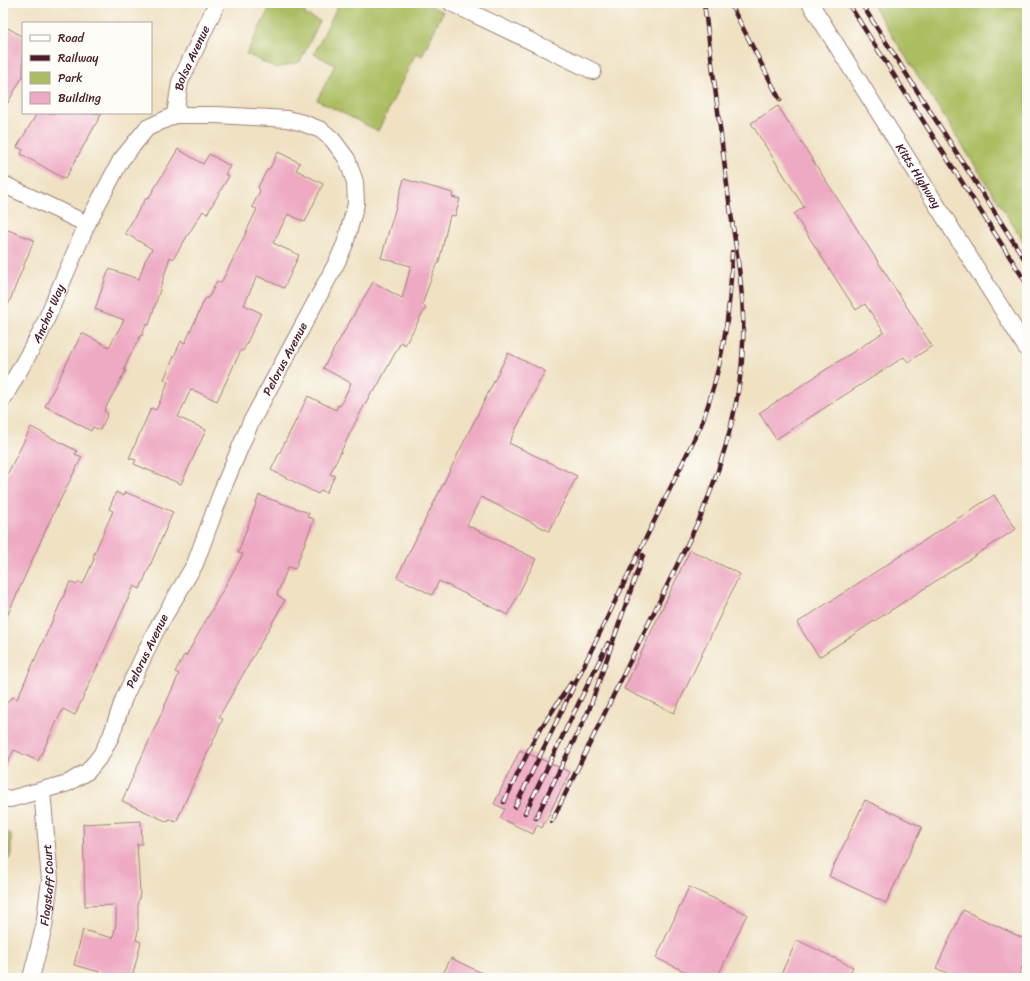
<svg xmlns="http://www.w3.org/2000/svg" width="1030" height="981" viewBox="0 0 1030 981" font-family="Sriracha,sans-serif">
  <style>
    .green { fill: #aabd61; stroke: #7a6e46 }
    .building { fill: #eea9c3 }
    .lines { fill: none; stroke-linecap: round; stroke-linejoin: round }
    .street-casing { stroke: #9c8076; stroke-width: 18 }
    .street { stroke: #fff; stroke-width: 16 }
    .rail-casing { stroke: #4a1f2b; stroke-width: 4.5 }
    .rail { stroke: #fdfcf7; stroke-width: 3; stroke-dasharray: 9; stroke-linecap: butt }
    .labels { text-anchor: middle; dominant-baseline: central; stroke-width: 3.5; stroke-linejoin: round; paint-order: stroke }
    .street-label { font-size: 12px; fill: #4a1f2b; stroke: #fdfcf7 }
  </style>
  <rect width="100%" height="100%" fill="#fdfcf7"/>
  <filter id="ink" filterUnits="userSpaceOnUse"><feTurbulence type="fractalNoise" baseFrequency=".025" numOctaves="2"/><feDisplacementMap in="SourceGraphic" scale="8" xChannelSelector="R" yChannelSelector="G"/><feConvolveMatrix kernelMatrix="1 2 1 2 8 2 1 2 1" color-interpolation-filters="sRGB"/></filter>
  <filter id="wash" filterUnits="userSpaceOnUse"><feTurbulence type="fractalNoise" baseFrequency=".012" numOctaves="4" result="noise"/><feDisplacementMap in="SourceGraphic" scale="16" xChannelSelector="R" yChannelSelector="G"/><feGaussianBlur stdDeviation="0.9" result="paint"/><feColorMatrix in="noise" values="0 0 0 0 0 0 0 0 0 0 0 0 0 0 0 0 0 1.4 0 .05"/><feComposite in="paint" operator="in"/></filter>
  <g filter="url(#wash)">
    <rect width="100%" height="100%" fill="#efe1c2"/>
    <!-- green -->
    <g class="green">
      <polygon points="272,3 309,3 304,14 320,21 300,62 276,68 246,54"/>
      <polygon points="339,3 425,3 443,12 422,56 416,53 378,131 317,100 335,65 314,54"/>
      <polygon points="872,3 1027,3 1027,247 879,15"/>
      <polygon points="3,830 11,834 11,858 3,861"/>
    </g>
    <g id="blocks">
      <!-- building -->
      <g class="building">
        <polygon points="3,25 23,37 23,76 3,111"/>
        <polygon points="778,106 932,346 908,362 904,357 776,439 759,413 884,332 865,304 856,310 794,214 804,207 751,123"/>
        <polygon points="37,113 102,113 65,179 21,154 23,150 17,147"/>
        <polygon points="178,149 203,164 209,154 230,166 225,174 229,176 207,214 203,211 173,259 170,257 149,325 146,324 142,336 141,335 128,360 124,370 126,370 104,411 108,414 100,430 93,427 91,431 45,406 82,333 109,347 124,320 95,309 109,269 139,279 145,261 152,249 125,233 146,198 148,199"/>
        <polygon points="278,152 300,163 296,170 323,184 305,222 288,214 273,243 299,255 284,288 257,276 244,305 261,313 243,351 241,350 217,401 191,389 178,417 206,430 181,484 134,464 136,460 129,458 151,408 156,410 167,386 166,386 168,382 164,379 181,341 185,343 205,299 209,297 217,281 221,283 241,243 257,209 252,207 260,191 258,187 267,170 270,168"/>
        <polygon points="404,179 453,193 452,197 460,199 455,216 450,215 439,262 434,270 422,305 426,307 405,345 401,342 378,385 374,392 372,391 355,423 330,474 335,476 326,493 321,490 318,494 271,470 308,396 336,410 338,405 340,406 351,383 323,368 373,282 402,298 411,266 381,258"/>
        <polygon points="3,228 34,240 4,315 3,315"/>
        <polygon points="508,353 545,371 509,443 577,476 549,531 481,497 467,525 536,559 508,615 439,581 432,595 397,577"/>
        <polygon points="31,427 77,451 75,454 82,457 52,516 3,625 3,483"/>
        <polygon points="116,492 123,496 125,492 173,512 140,589 134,586 75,715 63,709 38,761 14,750 3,772 3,702 6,704 12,697 17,699 70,582 77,585 79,582 83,584 94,559 93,558 94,554 113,511 109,509"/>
        <polygon points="259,495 309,513 307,517 314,519 295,569 288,567 278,592 277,595 285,600 219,717 223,719 176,822 169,819 168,822 122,801 179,674 175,672 184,655 186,656 243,554 238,553"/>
        <polygon points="994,495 1016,529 819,657 797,623"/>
        <polygon points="690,550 740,574 674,713 624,689"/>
        <polygon points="520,750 570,772 542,828 537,825 533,834 500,818 505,809 494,804"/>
        <polygon points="865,800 922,827 886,903 829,876"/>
        <polygon points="141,821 142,844 137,844 140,892 139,900 138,901 138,930 136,940 141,942 132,978 98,978 100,972 74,965 83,930 113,938 116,923 116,905 85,906 83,824"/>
        <polygon points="689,887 747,914 717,978 699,978 656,958"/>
        <polygon points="963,910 1027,940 1027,957 1017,978 958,978 936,968"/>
        <polygon points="797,940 853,967 847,978 779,978"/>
        <polygon points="451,958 492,978 441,978"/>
      </g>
    </g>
  </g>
  <g filter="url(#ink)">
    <use href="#blocks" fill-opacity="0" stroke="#9c8076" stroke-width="1"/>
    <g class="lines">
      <defs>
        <g id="street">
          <polyline points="451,3 593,71"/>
          <path id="s1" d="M810,3L1027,349"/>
          <path id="s2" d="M175,115L180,82L217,3"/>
          <polyline points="3,184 87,224"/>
          <path id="s3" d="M3,399L40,334L87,224L121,160L147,128L175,115H216L287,119L303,123L321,130L332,139L347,159L355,182L356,204L345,244L337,262L250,424L223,488L195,564L155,632L124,698L111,736L101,755L88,771L68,783L10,799L3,798"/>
          <path id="s4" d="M31,978L44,927L50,880L42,791"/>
        </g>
      </defs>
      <!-- street casing -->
      <use href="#street" class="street-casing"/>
      <!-- street -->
      <use href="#street" class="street"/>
      <defs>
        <g id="rail">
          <polyline points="730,3 780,100"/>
          <polyline points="848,3 1027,284"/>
          <polyline points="861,3 1027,263"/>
          <polyline points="504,802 537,734 571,683"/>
          <path d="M515,807L701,425C722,370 731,311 732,252"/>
          <polyline points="525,813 608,643"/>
          <polyline points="536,818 589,710 643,555"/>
          <path d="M552,821L700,518C723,463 741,403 743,343C745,295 736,248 729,201C721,135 713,69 704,3"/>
        </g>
      </defs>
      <!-- rail casing -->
      <use href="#rail" class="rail-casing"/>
      <!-- rail -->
      <use href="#rail" class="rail"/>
    </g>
  </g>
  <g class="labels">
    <!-- street labels -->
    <g class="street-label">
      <text stroke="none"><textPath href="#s2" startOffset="60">Bolsa Avenue</textPath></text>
      <text stroke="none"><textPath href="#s1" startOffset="204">Kitts Highway</textPath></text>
      <text stroke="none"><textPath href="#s3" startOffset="97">Anchor Way</textPath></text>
      <text transform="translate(285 359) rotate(-62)">Pelorus Avenue</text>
      <text transform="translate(147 651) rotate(-64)">Pelorus Avenue</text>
      <text stroke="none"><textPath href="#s4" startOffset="95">Flagstaff Court</textPath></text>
    </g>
  </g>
  <!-- margin -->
  <rect width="1030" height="981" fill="none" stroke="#fdfcf7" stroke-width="16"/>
  <!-- legend -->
  <rect x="22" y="22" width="130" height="92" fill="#fdfcf7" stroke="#b5a4a5"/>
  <rect x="30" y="35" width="20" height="6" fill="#ffffff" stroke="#b5a4a5"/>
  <text x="58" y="42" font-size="12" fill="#4a1f2b">Road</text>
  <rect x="30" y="55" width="20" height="6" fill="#4a1f2b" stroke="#b5a4a5"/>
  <text x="58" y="62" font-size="12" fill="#4a1f2b">Railway</text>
  <rect x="30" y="72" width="20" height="12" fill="#aabd61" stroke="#b5a4a5"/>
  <text x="58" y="82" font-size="12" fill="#4a1f2b">Park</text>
  <rect x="30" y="92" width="20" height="12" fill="#eea9c3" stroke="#b5a4a5"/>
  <text x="58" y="102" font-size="12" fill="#4a1f2b">Building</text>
</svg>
